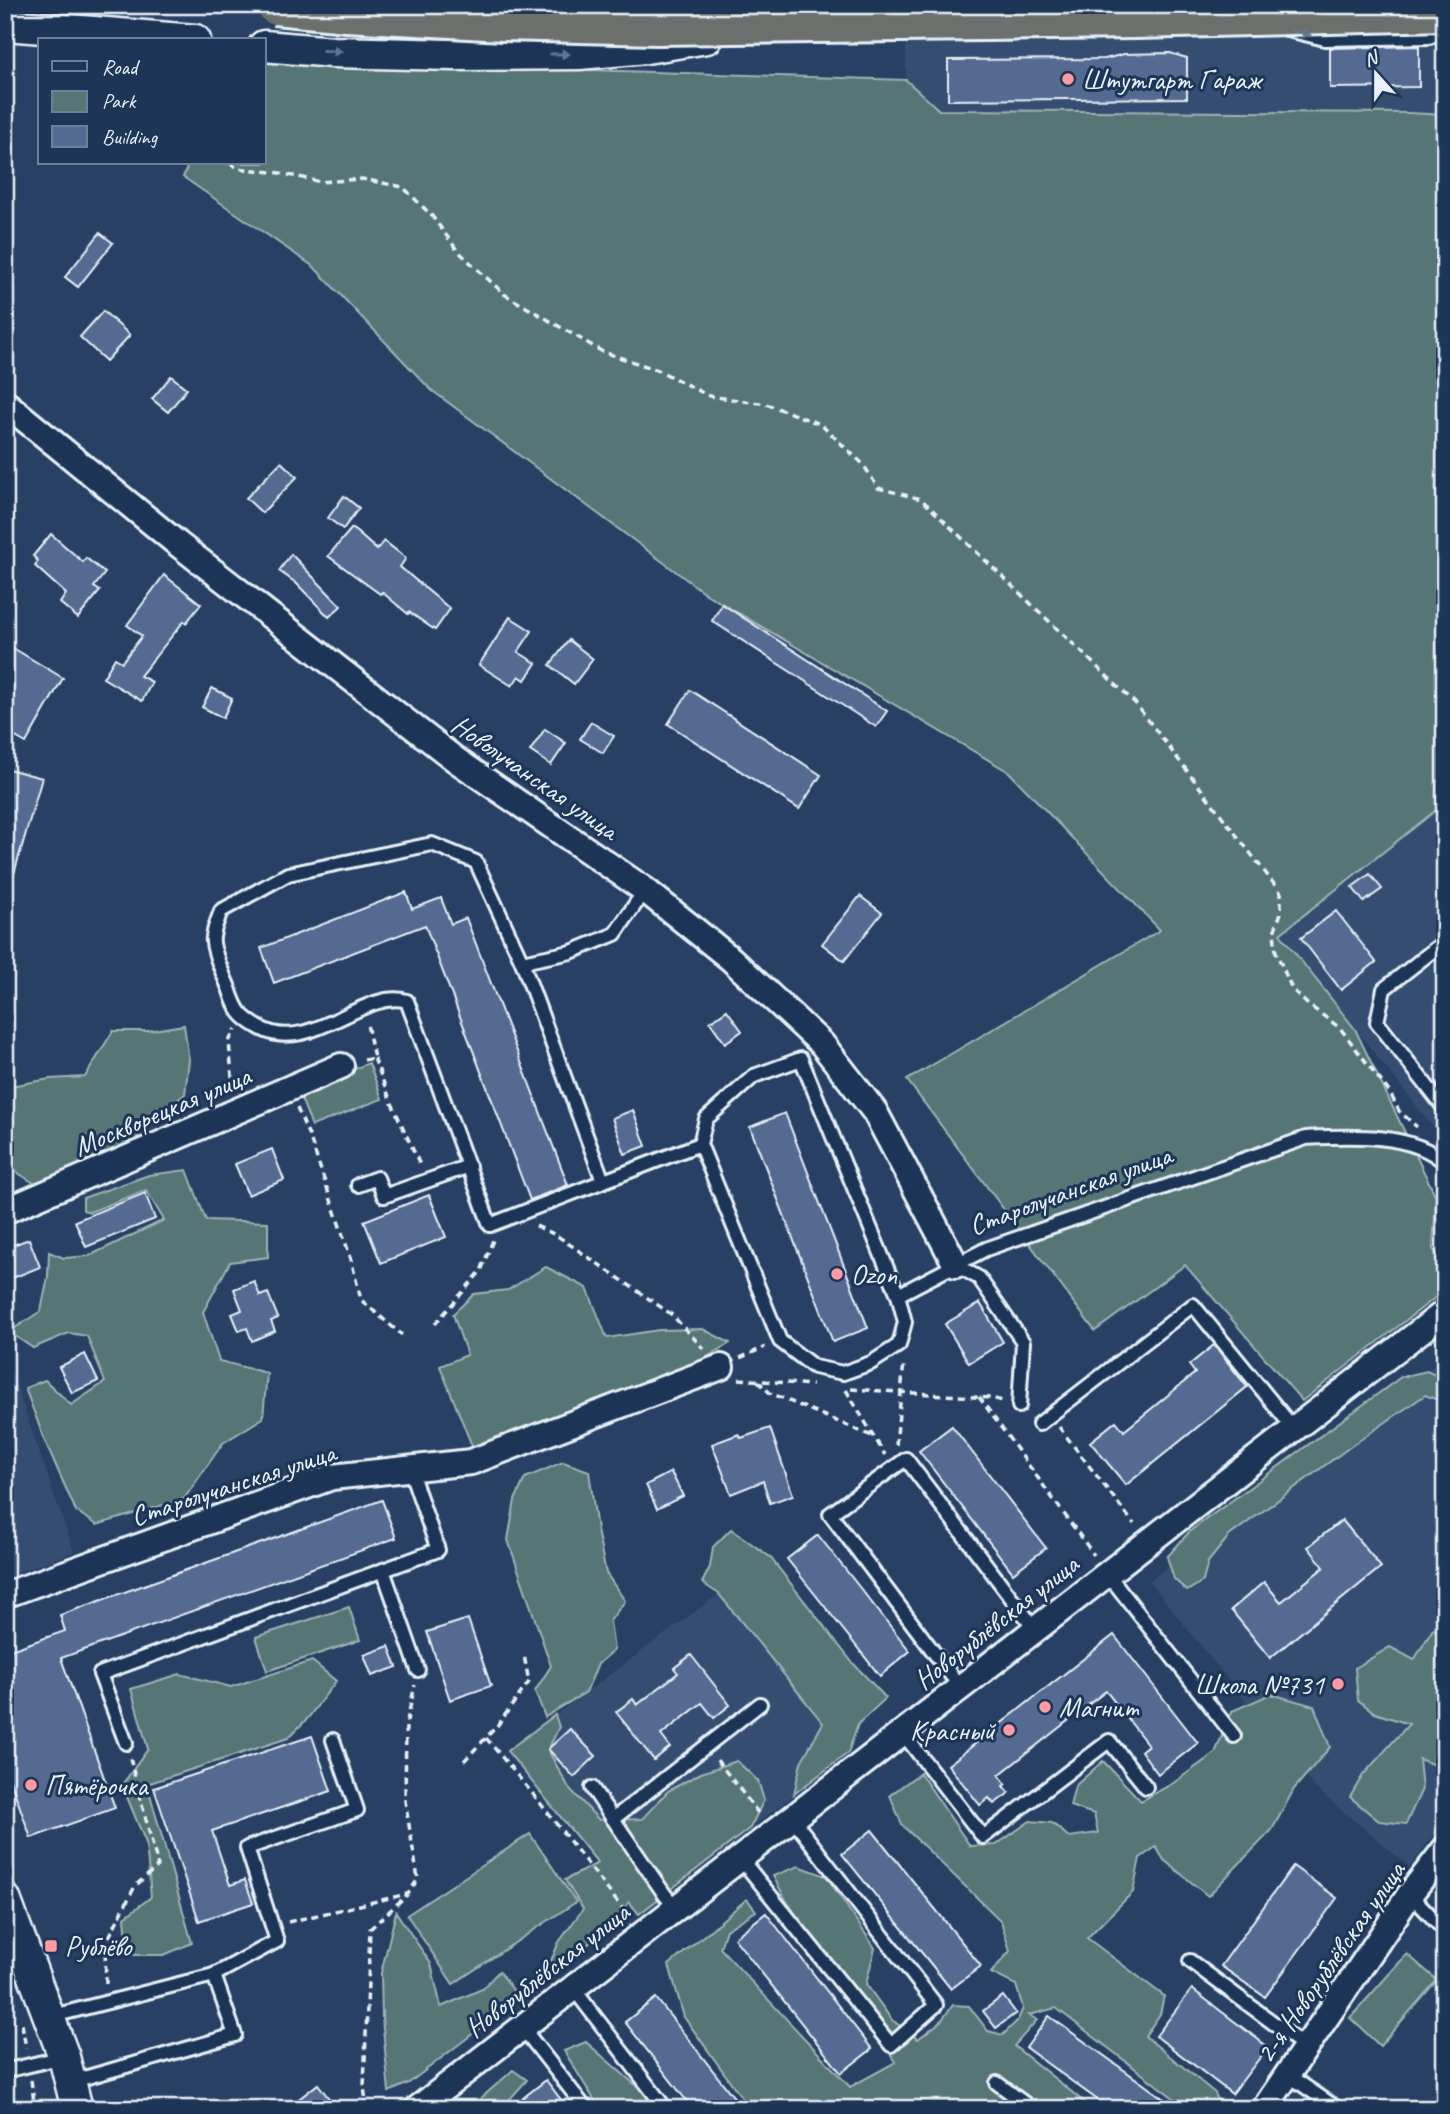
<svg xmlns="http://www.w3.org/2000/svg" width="1450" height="2114" viewBox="0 0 1450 2114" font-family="Caveat,sans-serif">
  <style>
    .built { fill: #354d71 }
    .green { fill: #577574; stroke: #a0b3b6; stroke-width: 2 }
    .building { fill: #546b91; stroke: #e8f1f8; stroke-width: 2 }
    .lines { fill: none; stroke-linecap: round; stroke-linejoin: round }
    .service-casing { stroke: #e8f1f8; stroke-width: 18 }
    .minor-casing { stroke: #e8f1f8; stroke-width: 30 }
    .tertiary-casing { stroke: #e8f1f8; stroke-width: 35 }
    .path { stroke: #e8f1f8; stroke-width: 3.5; stroke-dasharray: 7 5; stroke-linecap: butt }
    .service { stroke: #1d3557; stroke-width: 12 }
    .minor { stroke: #1d3557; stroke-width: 24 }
    .tertiary { stroke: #1d3557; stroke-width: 30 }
    .trunk-bridge-casing { stroke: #e8f1f8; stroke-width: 44; stroke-linecap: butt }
    .trunk-bridge { stroke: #6c706d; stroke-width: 38 }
    .oneway { fill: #64778f }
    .poi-dot { fill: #ff9aa2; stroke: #1d3557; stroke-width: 2.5 }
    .labels { text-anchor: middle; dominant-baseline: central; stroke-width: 6; stroke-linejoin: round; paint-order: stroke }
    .poi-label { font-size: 28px; fill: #e8f1f8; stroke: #1d3557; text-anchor: start }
    .street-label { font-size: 28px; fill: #e8f1f8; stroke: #1d3557 }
  </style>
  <rect width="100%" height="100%" fill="#284063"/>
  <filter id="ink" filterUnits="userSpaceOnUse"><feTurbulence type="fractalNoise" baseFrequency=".0143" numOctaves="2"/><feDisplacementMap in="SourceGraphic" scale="14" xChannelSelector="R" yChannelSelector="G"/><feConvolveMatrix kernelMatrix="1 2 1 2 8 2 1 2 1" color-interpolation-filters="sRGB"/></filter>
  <g filter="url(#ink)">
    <!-- built -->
    <g class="built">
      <polygon points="1445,26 1445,115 1409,113 939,110 906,80 906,36"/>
      <polygon points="1445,803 1445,1142 1280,934"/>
      <polygon points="5,1353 74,1552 5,1577"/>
      <polygon points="1444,1358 1445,1820 1410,1867 1314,1787 1149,1581"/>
      <polygon points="719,1594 848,1753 639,1914 507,1751"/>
    </g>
    <!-- green -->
    <g class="green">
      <polygon points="264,60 906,80 939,110 1409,113 1445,115 1445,803 1280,934 1355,1029 1436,1197 1433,1249 1445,1267 1445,1290 1302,1401 1185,1265 1095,1331 907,1080 1160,930 1009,772 706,594 430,389 314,267 183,177 189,163 264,163"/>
      <polygon points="184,1025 189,1060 185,1094 143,1129 132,1146 34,1183 5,1165 5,1089 10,1086 50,1079 85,1077 113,1031 147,1031"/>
      <polygon points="369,1063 382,1099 312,1126 298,1091"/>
      <polygon points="187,1170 206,1220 268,1222 268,1257 230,1262 203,1312 219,1361 267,1373 263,1418 223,1443 184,1499 97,1525 76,1511 45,1441 25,1388 45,1380 71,1405 105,1382 87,1336 69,1333 33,1348 9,1332 41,1311 48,1277 49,1252 64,1258 89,1256 164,1220 146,1190 90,1212 83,1210 83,1198 149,1175"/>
      <polygon points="546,1267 587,1288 607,1338 659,1330 703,1329 730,1343 683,1372 474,1451 440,1366 467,1355 453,1314 474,1294 508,1290"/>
      <polygon points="1427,1371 1445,1380 1445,1408 1441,1401 1425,1395 1354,1444 1229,1536 1208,1562 1203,1581 1187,1591 1174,1579 1167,1557 1190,1531 1401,1377"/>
      <polygon points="563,1462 589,1471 597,1530 606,1573 625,1601 610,1621 614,1650 598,1664 586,1692 545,1717 535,1691 551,1666 508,1540 515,1500 525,1478"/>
      <polygon points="731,1529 770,1557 852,1662 886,1698 858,1724 848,1753 794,1794 801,1762 823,1723 719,1594 702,1583 710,1567 713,1547"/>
      <polygon points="349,1607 360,1640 267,1671 256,1637"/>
      <polygon points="1433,1629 1445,1633 1445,1769 1419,1759 1422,1789 1406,1824 1379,1821 1350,1797 1363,1775 1409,1724 1375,1713 1358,1700 1355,1668 1390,1647 1414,1660"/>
      <polygon points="312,1661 336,1681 308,1718 288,1738 147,1784 192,1943 164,1955 128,1955 125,1917 151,1897 146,1843 122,1785 148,1749 131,1689 180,1674 231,1687"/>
      <polygon points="1271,1694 1314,1706 1330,1747 1294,1789 1272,1830 1208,1896 1164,1860 1156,1847 1140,1858 1133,1892 1087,1938 1164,1996 1160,2014 1145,2036 1215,2093 1222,2109 1188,2109 1056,2008 1029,2015 1037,2020 1014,2046 1093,2109 978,2109 973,2105 970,2109 750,2109 684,2017 669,1965 747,1899 756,1911 726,1930 720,1948 850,2087 896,2062 786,1900 773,1876 799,1866 826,1876 875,1948 866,1984 892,2020 918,2039 940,2022 953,2005 969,2006 988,2031 1003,2035 1018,2020 1023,2008 1016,1985 991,1973 1010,1951 1001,1921 902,1825 890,1795 920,1773 970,1846 996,1845 1030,1821 1052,1823 1069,1837 1098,1833 1094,1814 1070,1806 1075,1786 1103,1761 1141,1801 1172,1784 1215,1753 1232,1711"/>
      <polygon points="555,1715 559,1727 548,1750 569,1788 599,1820 642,1819 668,1791 701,1773 737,1761 758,1781 764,1800 750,1828 639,1914 629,1902 611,1927 544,1977 559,1942 583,1909 565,1880 598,1863 507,1751"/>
      <polygon points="530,1834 576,1902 453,1984 407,1915"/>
      <polygon points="396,1912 431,1964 441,2007 482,1989 499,1971 516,1994 497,2015 409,2083 389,2092 382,2018 381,1973"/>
      <polygon points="1407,1954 1437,1980 1380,2046 1350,2018"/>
      <polygon points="586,2042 663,2109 600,2109 564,2051"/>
      <polygon points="513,2070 527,2080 501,2109 473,2109 479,2100"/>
    </g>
    <!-- building -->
    <g class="building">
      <polygon points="1419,46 1419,87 1330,88 1330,48"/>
      <polygon points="1170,53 1187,58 1187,98 948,100 948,60 1105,59 1124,54"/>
      <polygon points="100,233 113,243 78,287 65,277"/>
      <polygon points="103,311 130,335 106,361 80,337"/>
      <polygon points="171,376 187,389 168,412 152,399"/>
      <polygon points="281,462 297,477 262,513 246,498"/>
      <polygon points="344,496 359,508 343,529 328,518"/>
      <polygon points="352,528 377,550 384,541 406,558 400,567 450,609 435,630 409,612 408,614 382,592 380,594 328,556"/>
      <polygon points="51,534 83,562 86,558 105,573 94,587 100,591 78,618 60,603 66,594 35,566 38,561 33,556"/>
      <polygon points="291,554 341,606 329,617 296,583 279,571"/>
      <polygon points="164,575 201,604 186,623 184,621 140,676 152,682 142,701 103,678 115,658 122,662 142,636 127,625"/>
      <polygon points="722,604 887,711 876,727 712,621"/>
      <polygon points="510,617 532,631 518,652 536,663 525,680 519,676 512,686 479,665"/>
      <polygon points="569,640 593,659 574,684 550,665"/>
      <polygon points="13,648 63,678 26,743 5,731 5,660"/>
      <polygon points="212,688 232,698 223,718 202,707"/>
      <polygon points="690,690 821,775 799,809 668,724"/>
      <polygon points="591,722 614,736 603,753 580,739"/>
      <polygon points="545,729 566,743 551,765 530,751"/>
      <polygon points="5,768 42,778 10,887 5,886"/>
      <polygon points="1370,874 1382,889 1364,902 1352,887"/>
      <polygon points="406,892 412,909 441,898 451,924 466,918 568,1185 530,1200 425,925 274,983 261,948"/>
      <polygon points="860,896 882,913 844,961 822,944"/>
      <polygon points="1336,911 1376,962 1341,990 1301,938"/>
      <polygon points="727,1010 742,1031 725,1043 710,1022"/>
      <polygon points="633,1110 646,1146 625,1154 612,1118"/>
      <polygon points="785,1113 868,1328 833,1342 750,1127"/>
      <polygon points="272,1149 284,1180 248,1195 235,1164"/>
      <polygon points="145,1193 155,1219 86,1247 75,1221"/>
      <polygon points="429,1195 446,1237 381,1263 364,1221"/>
      <polygon points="29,1239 40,1267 5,1281 5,1248"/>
      <polygon points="254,1281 260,1296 268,1293 278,1318 271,1321 275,1331 252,1341 247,1328 239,1331 232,1314 242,1310 234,1289"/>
      <polygon points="980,1303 1003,1342 969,1363 945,1324"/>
      <polygon points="1214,1345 1247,1387 1126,1485 1090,1442 1116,1421 1124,1431 1195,1373 1189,1365"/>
      <polygon points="85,1354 98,1381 72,1393 59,1367"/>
      <polygon points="952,1426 1046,1548 1013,1573 919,1451"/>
      <polygon points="770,1428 793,1495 770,1503 763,1481 731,1494 712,1444 739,1434 741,1438"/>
      <polygon points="671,1472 683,1496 657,1509 646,1485"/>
      <polygon points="382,1500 396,1538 61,1658 115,1808 31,1838 5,1766 5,1652 65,1631 60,1615"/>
      <polygon points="1342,1520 1381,1567 1270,1658 1231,1610 1264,1582 1281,1602 1324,1567 1308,1547"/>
      <polygon points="818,1535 910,1651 880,1676 787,1559"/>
      <polygon points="468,1619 491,1686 450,1700 427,1632"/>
      <polygon points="1114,1635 1198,1743 1158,1774 1141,1751 1148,1745 1106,1691 999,1775 1006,1784 1003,1786 1009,1793 994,1804 989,1798 980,1805 948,1765"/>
      <polygon points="389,1646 397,1667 372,1676 364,1655"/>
      <polygon points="691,1655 730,1705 714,1718 702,1703 661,1735 670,1747 654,1760 616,1712 633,1699 637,1705 678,1673 674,1668"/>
      <polygon points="570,1729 596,1756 574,1777 548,1749"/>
      <polygon points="312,1736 331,1791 212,1831 230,1885 245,1880 253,1903 199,1921 154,1788"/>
      <polygon points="872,1830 981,1966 951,1989 842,1854"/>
      <polygon points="1293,1866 1337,1898 1265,1997 1221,1966"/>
      <polygon points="766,1913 872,2049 841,2073 734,1938"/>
      <polygon points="1192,1989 1268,2047 1232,2094 1156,2036"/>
      <polygon points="1003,1996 1016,2013 996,2028 983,2011"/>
      <polygon points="656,1998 743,2109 693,2109 625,2022"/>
      <polygon points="1049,2016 1178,2109 1110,2109 1026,2048"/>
      <polygon points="546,2080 568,2109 509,2109"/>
      <polygon points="318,2084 337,2109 286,2109"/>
    </g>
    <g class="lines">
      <defs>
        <g id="service">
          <polyline points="1288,30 1325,39 1429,37 1445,31"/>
          <polyline points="1445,941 1384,989 1377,1022 1445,1109"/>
          <polyline points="522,962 571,952 615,934 645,890"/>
          <polyline points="700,1144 706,1119 754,1076 801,1059 898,1295"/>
          <path d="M603,1181L522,962L476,862L432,844L288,874L221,911C218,919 214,928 213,937C211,948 224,976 229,988C236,1010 240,1017 260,1028C309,1056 364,988 407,1001L490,1225L700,1144L780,1341L814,1367L843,1373L871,1363L899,1345L905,1322L898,1295L986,1249L1306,1138C1347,1136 1413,1132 1445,1163"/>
          <polyline points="358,1185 377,1178 384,1196 469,1166"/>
          <polyline points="956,1265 979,1278 1023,1342 1019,1406"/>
          <polyline points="1039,1424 1193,1305 1294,1429"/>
          <polyline points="383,1570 418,1670"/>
          <polyline points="1107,1573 1234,1736"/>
          <polyline points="960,1687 830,1514 906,1459 1035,1629"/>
          <polyline points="902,1732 983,1837 1109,1741 1146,1787"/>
          <polyline points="126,1743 100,1674 438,1550 410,1469"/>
          <polyline points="592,1788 665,1895 676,1908"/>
          <polyline points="613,1819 760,1704"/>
          <polyline points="740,1858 891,2045 936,2005 792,1818"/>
          <polyline points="1410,1894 1445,1931"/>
          <polyline points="1190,1961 1307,2048"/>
          <polyline points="214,1975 277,1941 247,1848 357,1810 333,1740"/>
          <polyline points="573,1988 666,2109"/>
          <polyline points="49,2017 214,1975 235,2035 70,2082"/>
          <polyline points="522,2027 586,2109"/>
          <polyline points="5,2071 63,2057"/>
          <polyline points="1288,2075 1338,2109"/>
          <polyline points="997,2083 1032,2109"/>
        </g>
        <g id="minor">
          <polyline points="5,403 178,544 456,760 645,890 731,959 822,1044 875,1112 956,1265"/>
          <polyline points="5,1211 341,1066"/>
          <polyline points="5,1595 332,1477 471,1462 721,1367"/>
          <polyline points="417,2109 1445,1312"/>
          <polyline points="1264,2109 1410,1894 1445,1849"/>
        </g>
        <g id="tertiary">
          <polyline points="5,25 195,40"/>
          <polyline points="264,46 333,52 453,55 579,54 646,48 707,38"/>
          <polyline points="5,1899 64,2057 77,2109"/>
        </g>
      </defs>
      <!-- service casing -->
      <use href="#service" class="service-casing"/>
      <!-- minor casing -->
      <use href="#minor" class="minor-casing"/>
      <!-- tertiary casing -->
      <use href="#tertiary" class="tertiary-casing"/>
      <!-- path -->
      <g class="path">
        <polyline points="230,163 237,168 280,173 321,182 362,179 403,187 432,216 457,250 504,294 603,352 658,370 709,396 766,404 820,424 863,464 878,488 921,499 1135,703 1281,893 1281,913 1274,932 1276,952 1292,989 1306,1003 1340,1028 1390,1093 1399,1111 1417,1127"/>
        <polyline points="374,1058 390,1099 420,1165"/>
        <polyline points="364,1060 374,1058 367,1024"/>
        <polyline points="233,1089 229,1041 236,1029"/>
        <polyline points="297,1108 310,1138 351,1259 361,1300 402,1335"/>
        <polyline points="536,1226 556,1235 671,1314 704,1349"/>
        <polyline points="435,1324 481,1271 493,1240"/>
        <polyline points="740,1358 765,1347"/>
        <polyline points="739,1379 812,1385"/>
        <polyline points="758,1381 770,1393 872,1436"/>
        <polyline points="851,1389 991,1398 1003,1401"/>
        <polyline points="846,1390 885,1455"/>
        <polyline points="979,1397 1094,1555"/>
        <polyline points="1059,1427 1134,1524"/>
        <polyline points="896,1445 904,1362"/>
        <polyline points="486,1738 537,1799 629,1917"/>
        <polyline points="717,1760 759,1814"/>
        <polyline points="464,1761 497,1726 529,1682 524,1655"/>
        <polyline points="288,1922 407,1894"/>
        <polyline points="106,1984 105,1945 135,1886 158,1866 130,1758"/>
        <polyline points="22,2024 26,2048"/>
        <polyline points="31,2080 35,2109"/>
        <polyline points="367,2109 364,2087 370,1929 408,1894 418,1879 405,1801 406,1725 415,1685"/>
      </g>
      <!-- service -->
      <use href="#service" class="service"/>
      <!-- minor -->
      <use href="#minor" class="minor"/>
      <!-- tertiary -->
      <use href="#tertiary" class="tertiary"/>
      <defs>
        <polyline id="trunk-bridge" points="275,5 347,12 503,21 656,25 1137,19 1445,11"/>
      </defs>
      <!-- trunk-bridge casing -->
      <use href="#trunk-bridge" class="trunk-bridge-casing"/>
      <!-- trunk-bridge -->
      <use href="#trunk-bridge" class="trunk-bridge"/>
    </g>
    <!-- one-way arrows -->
    <defs><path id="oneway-solid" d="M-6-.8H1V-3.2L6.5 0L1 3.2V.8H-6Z" transform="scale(1.75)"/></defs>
    <g class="oneway">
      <use href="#oneway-solid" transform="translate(1301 33) rotate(14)"/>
      <use href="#oneway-solid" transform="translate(332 51) rotate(3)"/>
      <use href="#oneway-solid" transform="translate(560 54)"/>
    </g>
  </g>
  <!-- markers -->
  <g class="poi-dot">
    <circle cx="1068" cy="79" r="7"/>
    <circle cx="837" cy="1274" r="7"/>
    <circle cx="1338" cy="1684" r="7"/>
    <circle cx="1045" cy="1707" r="7"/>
    <circle cx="1009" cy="1730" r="7"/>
    <circle cx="31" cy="1785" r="7"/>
    <rect x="44" y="1939" width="14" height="14" rx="3.5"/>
  </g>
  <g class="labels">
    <!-- poi labels -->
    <g class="poi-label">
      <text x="1082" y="79">Штутгарт Гараж</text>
      <text x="851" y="1274">Ozon</text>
      <text x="1324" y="1684" text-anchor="end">Школа №731</text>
      <text x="1059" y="1707">Магнит</text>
      <text x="995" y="1730" text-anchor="end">Красный</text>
      <text x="45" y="1785">Пятёрочка</text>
      <text x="65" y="1946">Рублёво</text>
    </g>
    <!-- street labels -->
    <g class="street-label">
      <text transform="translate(535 777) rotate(35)">Новолучанская улица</text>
      <text transform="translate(162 1111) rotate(-23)">Москворецкая улица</text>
      <text transform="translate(1070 1190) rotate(-20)">Старолучанская улица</text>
      <text transform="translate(233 1484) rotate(-18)">Старолучанская улица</text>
      <text transform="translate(996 1622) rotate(-38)">Новорублёвская улица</text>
      <text transform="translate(1330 1962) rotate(-55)">2-я Новорублёвская улица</text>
      <text transform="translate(547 1970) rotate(-38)">Новорублёвская улица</text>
    </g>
  </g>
  <!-- margin -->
  <rect width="1450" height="2114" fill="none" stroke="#1d3557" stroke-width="28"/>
  <rect x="14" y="14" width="1422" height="2086" fill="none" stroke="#e8f1f8" stroke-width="2.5" filter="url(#ink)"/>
  <!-- legend -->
  <rect x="38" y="38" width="228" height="126" fill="#1d3557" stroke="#6e8097" stroke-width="2"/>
  <rect x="52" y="61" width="35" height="10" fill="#1d3557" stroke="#6e8097" stroke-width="2"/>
  <text x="102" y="74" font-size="21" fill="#e8f1f8">Road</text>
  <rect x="52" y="91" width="35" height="21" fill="#577574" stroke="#6e8097" stroke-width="2"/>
  <text x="102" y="108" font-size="21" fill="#e8f1f8">Park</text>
  <rect x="52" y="126" width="35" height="21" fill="#546b91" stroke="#6e8097" stroke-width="2"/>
  <text x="102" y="144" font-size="21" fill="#e8f1f8">Building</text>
  <!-- north arrow -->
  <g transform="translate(1376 74) rotate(339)" stroke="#1d3557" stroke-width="5" paint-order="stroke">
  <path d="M0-5L12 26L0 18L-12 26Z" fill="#e8f1f8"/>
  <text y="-10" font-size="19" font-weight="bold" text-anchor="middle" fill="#e8f1f8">N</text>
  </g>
</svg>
